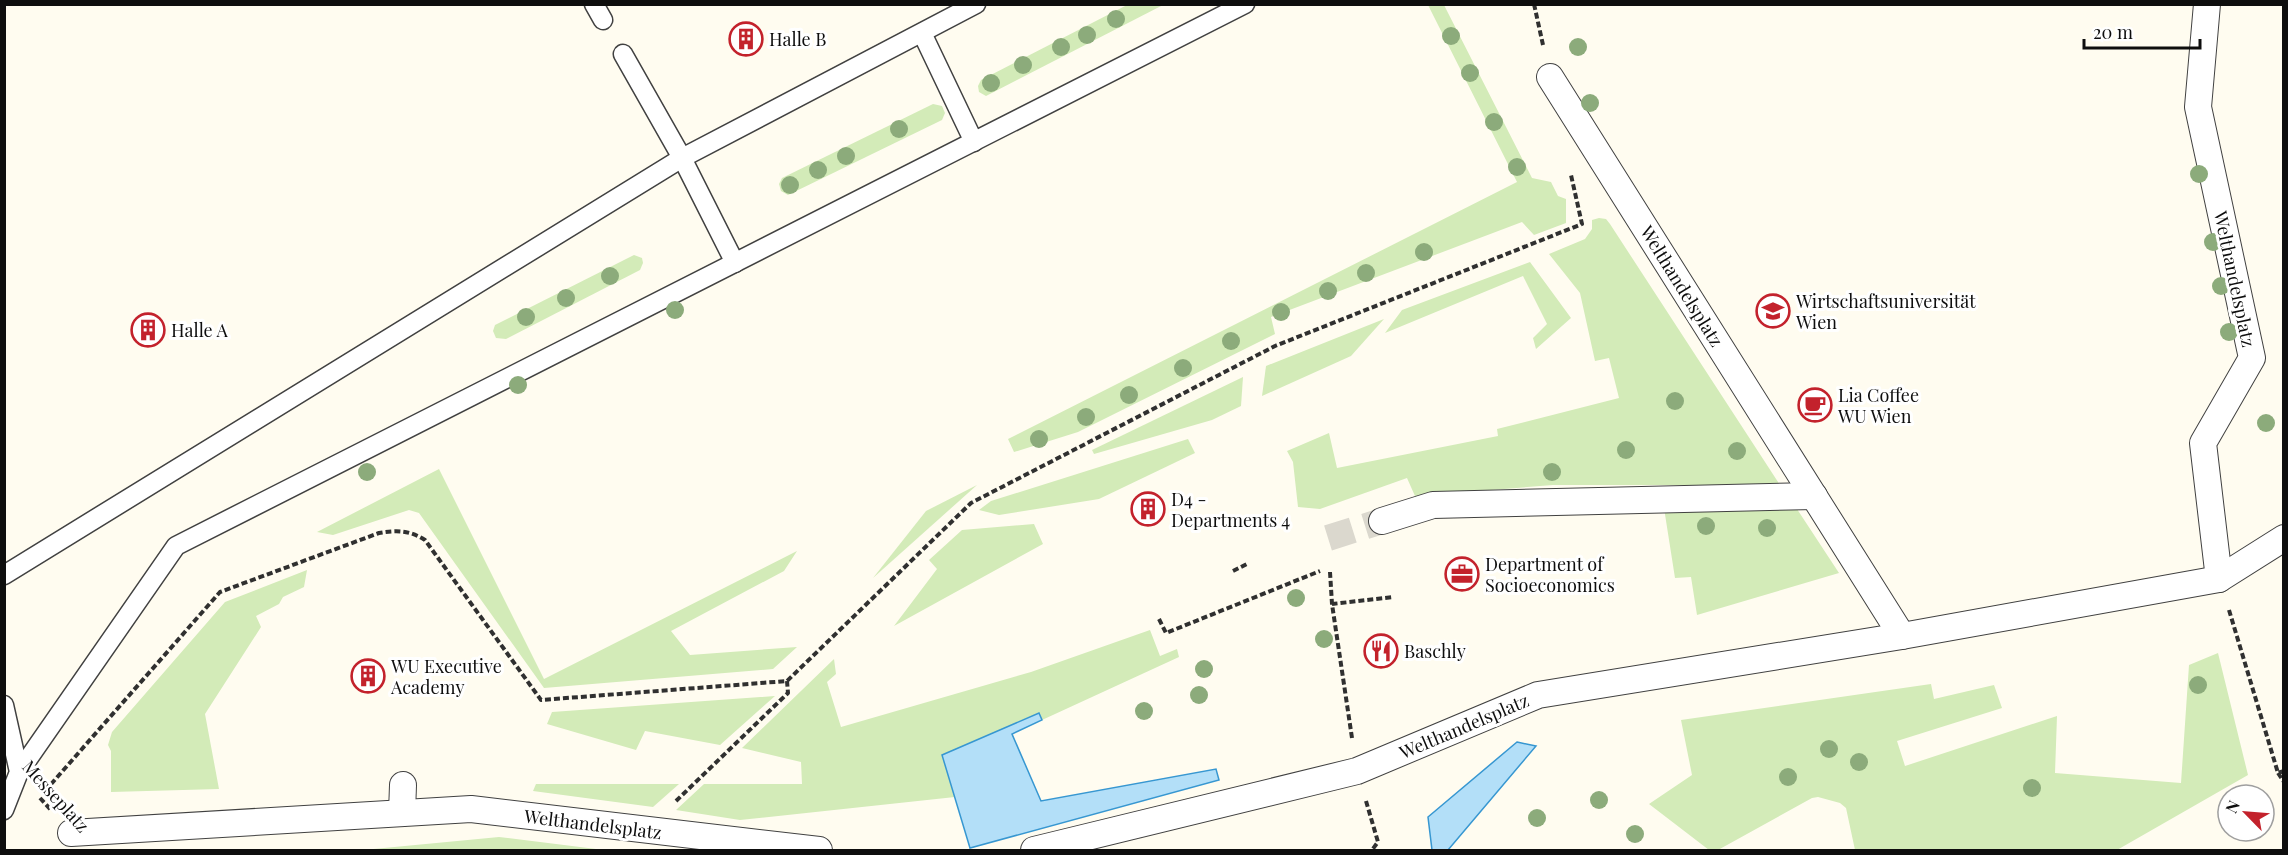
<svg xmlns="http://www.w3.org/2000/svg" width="2288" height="855" viewBox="0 0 2288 855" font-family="'Playfair Display',serif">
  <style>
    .green { fill: #d3ebb8 }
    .water { fill: #b3dff8; stroke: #3797d1; stroke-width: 1.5 }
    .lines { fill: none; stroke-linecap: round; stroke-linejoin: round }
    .pedestrian-tunnel { stroke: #dbd8ce; stroke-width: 26; stroke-dasharray: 26 13; stroke-linecap: butt }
    .service-casing { stroke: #414141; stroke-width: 21 }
    .pedestrian-casing { stroke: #414141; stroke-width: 28 }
    .path { stroke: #303030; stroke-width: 4; stroke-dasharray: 6 3; stroke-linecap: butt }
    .service { stroke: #fff; stroke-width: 18 }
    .pedestrian { stroke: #fff; stroke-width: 26 }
    .tree { fill: #8cab7b }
    .labels { text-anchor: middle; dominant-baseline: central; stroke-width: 6; stroke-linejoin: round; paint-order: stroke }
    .poi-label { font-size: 18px; fill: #0e0e0e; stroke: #fff; text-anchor: start }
    .street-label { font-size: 18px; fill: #0e0e0e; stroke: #fff }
  </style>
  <rect width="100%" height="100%" fill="#fffcf0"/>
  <!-- green -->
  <g class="green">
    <polygon points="1129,4 1163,5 986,96 979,92 978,86 981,80"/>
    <polygon points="1428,5 1444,5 1532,178 1551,182 1558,196 1566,199 1566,223 1534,235 1522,222 1271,317 1275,334 1078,432 1014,452 1008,439 1517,182"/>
    <polygon points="933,104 942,106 945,113 942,120 788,195 781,191 779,184 782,178"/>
    <polygon points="1599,218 1606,219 1610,224 1780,485 1553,485 1415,496 1407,478 1320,509 1298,507 1293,462 1287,451 1329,433 1337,468 1498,436 1497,429 1619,398 1609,358 1595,361 1580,293 1549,254 1585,239 1592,229 1592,220"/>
    <polygon points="634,255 642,258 643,263 640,270 506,339 496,338 493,331 495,325"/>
    <polygon points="1530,262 1571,318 1536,349 1533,338 1547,324 1523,276 1385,333 1402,310"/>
    <polygon points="1384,319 1351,356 1262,396 1266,366"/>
    <polygon points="1243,377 1241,406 1212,420 1094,454 1092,450"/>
    <polygon points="1188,439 1195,453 1099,499 999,515 979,510 991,501"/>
    <polygon points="439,469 544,679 797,551 784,571 671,631 690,655 797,647 773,669 544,688 419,513 409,510 333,535 317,532"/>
    <polygon points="977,485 873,578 926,511"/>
    <polygon points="1795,506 1839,573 1697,615 1691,577 1675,578 1664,508"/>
    <polygon points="1034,524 1043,544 894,626 937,569 929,560 962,530"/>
    <polygon points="307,570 304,587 283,597 279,604 256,616 261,627 205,714 219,789 111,792 111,751 108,745 112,732 225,602"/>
    <polygon points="1150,630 1160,656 1177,649 1179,657 1042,720 1039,713 943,755 955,797 740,820 676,810 704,784 802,784 801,762 742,748 834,659 836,674 827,682 841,727 1031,672"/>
    <polygon points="2218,653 2248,775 2117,850 1855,850 1846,808 1840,803 1818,797 1812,798 1718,850 1709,850 1649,804 1692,775 1681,720 1931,684 1934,699 1994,685 2002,708 1897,741 1905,766 2057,716 2055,773 2181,783 2189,665"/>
    <polygon points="775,696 720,745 645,731 636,750 547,724 552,712"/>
    <polygon points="536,784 679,784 653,807 533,791"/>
    <polygon points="499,837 604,850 363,850"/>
  </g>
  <!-- water -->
  <g class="water">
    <polygon points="1039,713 1042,720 1012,734 1041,801 1216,769 1219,780 970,848 942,755"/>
    <polygon points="1517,742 1536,746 1448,850 1432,850 1428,817"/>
  </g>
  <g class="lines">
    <!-- pedestrian-tunnel -->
    <polyline class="pedestrian-tunnel" points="1328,538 1382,521"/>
    <defs>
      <g id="service">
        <polyline points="594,4 603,20"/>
        <polyline points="922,33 974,142"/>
        <polyline points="623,54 682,158 735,263"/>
        <polyline points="4,575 682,158 976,4"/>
        <polyline points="4,705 19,772 4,810"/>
        <polyline points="19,772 176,546 1245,4"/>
      </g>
      <g id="pedestrian">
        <polyline points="2207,4 2198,107 2252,358 2203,443 2219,579"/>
        <polyline points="1550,77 1902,636"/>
        <polyline points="1382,521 1433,505 1814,496"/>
        <polyline points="402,813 403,785"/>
        <polyline points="71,833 471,809 819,850"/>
        <polyline points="1034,850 1357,771 1538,695 1902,636 2219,579 2284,538"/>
      </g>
    </defs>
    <!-- service casing -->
    <use href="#service" class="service-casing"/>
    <!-- pedestrian casing -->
    <use href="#pedestrian" class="pedestrian-casing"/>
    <!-- path -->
    <g class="path">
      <polyline points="1534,4 1543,45"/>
      <polyline points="1233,571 1249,563"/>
      <polyline points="1330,572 1332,604"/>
      <polyline points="2229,610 2278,773 2284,771"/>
      <polyline points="1159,619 1166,633 1320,571"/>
      <polyline points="1352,738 1332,604 1394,597"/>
      <polyline points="2278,773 2284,782"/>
      <path d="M45,791L220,592L379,533C397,530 409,530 425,540L541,700L787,681L971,503L1275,346L1582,224L1571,175"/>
      <polyline points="40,798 51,810"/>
      <polyline points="676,801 788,693 787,681"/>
      <polyline points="1366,801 1378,842 1372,850"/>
    </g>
    <!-- service -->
    <use href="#service" class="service"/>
    <!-- pedestrian -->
    <use href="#pedestrian" class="pedestrian"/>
  </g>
  <!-- trees -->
  <g class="tree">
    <circle cx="1116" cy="19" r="9"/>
    <circle cx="1087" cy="35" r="9"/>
    <circle cx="1451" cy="36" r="9"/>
    <circle cx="1061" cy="47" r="9"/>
    <circle cx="1578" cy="47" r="9"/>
    <circle cx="1023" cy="65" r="9"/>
    <circle cx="1470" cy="73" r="9"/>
    <circle cx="991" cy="83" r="9"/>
    <circle cx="1590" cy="103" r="9"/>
    <circle cx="1494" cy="122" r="9"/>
    <circle cx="899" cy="129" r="9"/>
    <circle cx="846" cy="156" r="9"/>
    <circle cx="1517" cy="167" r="9"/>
    <circle cx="818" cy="170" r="9"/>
    <circle cx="2199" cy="174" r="9"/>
    <circle cx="790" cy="185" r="9"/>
    <circle cx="2213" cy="242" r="9"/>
    <circle cx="1424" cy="252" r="9"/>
    <circle cx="1366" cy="273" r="9"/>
    <circle cx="610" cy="276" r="9"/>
    <circle cx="2221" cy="286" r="9"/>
    <circle cx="1328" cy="291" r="9"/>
    <circle cx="566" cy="298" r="9"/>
    <circle cx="675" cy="310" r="9"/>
    <circle cx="1281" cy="312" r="9"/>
    <circle cx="526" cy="317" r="9"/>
    <circle cx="2229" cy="332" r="9"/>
    <circle cx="1231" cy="341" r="9"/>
    <circle cx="1183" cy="368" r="9"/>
    <circle cx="518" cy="385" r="9"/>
    <circle cx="1129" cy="395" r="9"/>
    <circle cx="1675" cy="401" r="9"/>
    <circle cx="1086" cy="417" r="9"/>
    <circle cx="2266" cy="423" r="9"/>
    <circle cx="1039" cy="439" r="9"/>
    <circle cx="1626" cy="450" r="9"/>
    <circle cx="1737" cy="451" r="9"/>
    <circle cx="367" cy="472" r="9"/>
    <circle cx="1552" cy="472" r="9"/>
    <circle cx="1706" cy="526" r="9"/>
    <circle cx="1767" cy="528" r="9"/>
    <circle cx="1296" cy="598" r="9"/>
    <circle cx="1324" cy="639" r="9"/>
    <circle cx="1204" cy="669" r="9"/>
    <circle cx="2198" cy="685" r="9"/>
    <circle cx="1199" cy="695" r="9"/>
    <circle cx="1144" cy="711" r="9"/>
    <circle cx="1829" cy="749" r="9"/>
    <circle cx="1859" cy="762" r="9"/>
    <circle cx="1788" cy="777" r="9"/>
    <circle cx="2032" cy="788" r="9"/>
    <circle cx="1599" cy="800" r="9"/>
    <circle cx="1537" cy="818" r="9"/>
    <circle cx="1635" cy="834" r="9"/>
  </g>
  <!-- icons -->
  <defs>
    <symbol id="building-ring" viewBox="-11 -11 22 22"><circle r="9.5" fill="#fff" stroke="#c3222c" stroke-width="1.5"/><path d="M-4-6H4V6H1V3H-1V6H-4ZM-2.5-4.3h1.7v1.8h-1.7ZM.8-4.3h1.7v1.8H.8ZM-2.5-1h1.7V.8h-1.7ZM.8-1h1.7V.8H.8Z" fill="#c3222c"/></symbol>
    <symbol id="university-ring" viewBox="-11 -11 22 22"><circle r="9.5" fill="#fff" stroke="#c3222c" stroke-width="1.5"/><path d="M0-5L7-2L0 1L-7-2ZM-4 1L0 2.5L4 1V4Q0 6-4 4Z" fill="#c3222c"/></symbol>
    <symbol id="cafe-ring" viewBox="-11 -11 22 22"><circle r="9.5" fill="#fff" stroke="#c3222c" stroke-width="1.5"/><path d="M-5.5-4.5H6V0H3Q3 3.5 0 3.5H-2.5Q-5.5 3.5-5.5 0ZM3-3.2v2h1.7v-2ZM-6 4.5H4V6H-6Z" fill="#c3222c"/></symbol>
    <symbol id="office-ring" viewBox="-11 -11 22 22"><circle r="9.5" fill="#fff" stroke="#c3222c" stroke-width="1.5"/><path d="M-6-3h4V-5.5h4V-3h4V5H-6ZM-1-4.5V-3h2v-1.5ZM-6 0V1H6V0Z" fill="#c3222c"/></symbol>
    <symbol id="restaurant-ring" viewBox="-11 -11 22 22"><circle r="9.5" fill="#fff" stroke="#c3222c" stroke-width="1.5"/><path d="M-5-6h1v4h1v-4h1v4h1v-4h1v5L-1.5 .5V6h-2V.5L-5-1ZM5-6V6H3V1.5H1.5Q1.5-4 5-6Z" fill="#c3222c"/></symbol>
  </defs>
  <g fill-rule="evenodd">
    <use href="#building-ring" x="727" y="20" width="38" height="38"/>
    <use href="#university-ring" x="1754" y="292" width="38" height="38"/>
    <use href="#building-ring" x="129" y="311" width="38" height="38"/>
    <use href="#cafe-ring" x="1796" y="386" width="38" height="38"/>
    <use href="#building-ring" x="1129" y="490" width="38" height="38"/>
    <use href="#office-ring" x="1443" y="555" width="38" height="38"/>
    <use href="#restaurant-ring" x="1362" y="632" width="38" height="38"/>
    <use href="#building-ring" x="349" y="657" width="38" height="38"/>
  </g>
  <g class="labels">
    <!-- poi labels -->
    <g class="poi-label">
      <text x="769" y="39">Halle B</text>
      <text x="1796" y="301">Wirtschaftsuniversität<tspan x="1796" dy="21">Wien</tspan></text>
      <text x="171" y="330">Halle A</text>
      <text x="1838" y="395">Lia Coffee<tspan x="1838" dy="21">WU Wien</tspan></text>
      <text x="1171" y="499">D4 -<tspan x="1171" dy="21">Departments 4</tspan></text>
      <text x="1485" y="564">Department of<tspan x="1485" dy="21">Socioeconomics</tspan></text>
      <text x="1404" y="651">Baschly</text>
      <text x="391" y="666">WU Executive<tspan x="391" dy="21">Academy</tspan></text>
    </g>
    <!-- street labels -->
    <g class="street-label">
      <text transform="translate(2235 279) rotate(78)">Welthandelsplatz</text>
      <text transform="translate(1682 286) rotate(58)">Welthandelsplatz</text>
      <text transform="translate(1464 726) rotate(-23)">Welthandelsplatz</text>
      <text transform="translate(56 796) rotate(48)">Messeplatz</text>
      <text transform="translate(593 824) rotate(7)">Welthandelsplatz</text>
    </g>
  </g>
  <!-- border -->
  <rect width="2288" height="855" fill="none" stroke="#0e0e0e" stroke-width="12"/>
  <!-- north arrow -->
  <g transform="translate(2246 813) rotate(295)"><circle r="28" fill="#ffffff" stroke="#9f9f9f" stroke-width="1.5"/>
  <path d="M0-4.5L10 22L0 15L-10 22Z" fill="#c3222c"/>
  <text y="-9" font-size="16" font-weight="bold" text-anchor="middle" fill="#0e0e0e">N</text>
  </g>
  <!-- scale -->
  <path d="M2084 39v9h116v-9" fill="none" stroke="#0e0e0e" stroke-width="3"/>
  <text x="2093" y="39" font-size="18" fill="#0e0e0e" stroke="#ffffff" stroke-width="4.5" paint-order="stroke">20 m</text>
</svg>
